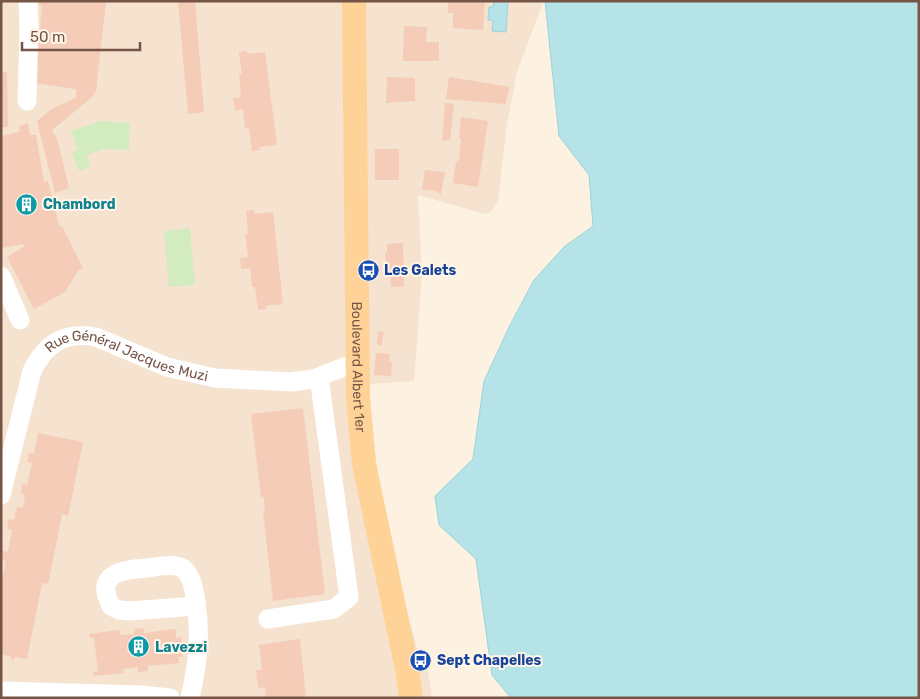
<svg xmlns="http://www.w3.org/2000/svg" width="920" height="699" viewBox="0 0 920 699" font-family="Rubik,sans-serif">
  <style>
    .residential { fill: #f5e2cf }
    .green { fill: #d3ecbf }
    .water { fill: #b5e3e8; stroke: #9ad4da }
    .building { fill: #f4ccb7 }
    .lines { fill: none; stroke-linecap: round; stroke-linejoin: round }
    .minor { stroke: #fff; stroke-width: 19 }
    .major { stroke: #ffd397; stroke-width: 24 }
    .labels { text-anchor: middle; dominant-baseline: central; stroke-width: 4; stroke-linejoin: round; paint-order: stroke }
    .culture-label { font-size: 14px; font-weight: bold; fill: #0d838f; stroke: #fff5e9; text-anchor: start }
    .transit-label { font-size: 14px; font-weight: bold; fill: #164399; stroke: #fff5e9; text-anchor: start }
    .street-label { font-size: 14px; fill: #765547; stroke: #fff5e9 }
  </style>
  <rect width="100%" height="100%" fill="#fdf1e1"/>
  <!-- residential -->
  <polygon class="residential" points="1,1 541,1 542,5 517,72 507,124 498,200 491,212 485,214 418,195 422,276 414,381 368,384 379,487 392,554 417,648 427,665 432,698 1,698"/>
  <!-- green -->
  <g class="green">
    <polygon points="101,121 130,123 129,150 103,149 87,155 90,167 79,171 72,152 78,150 71,131"/>
    <polygon points="190,228 195,285 169,287 164,231"/>
  </g>
  <!-- water -->
  <g class="water">
    <polygon points="494,1 508,1 506,32 492,31 493,20 488,20 489,7 493,7"/>
    <polygon points="545,1 919,1 919,698 511,698 492,675 476,559 439,525 435,496 473,459 484,381 510,325 534,280 564,247 593,226 589,175 559,136"/>
  </g>
  <!-- building -->
  <g class="building">
    <polygon points="39,1 106,1 96,91 91,98 52,130 58,142 69,188 55,193 37,121 52,109 76,98 76,89 35,83 42,5 39,5"/>
    <polygon points="178,1 195,1 204,112 188,114"/>
    <polygon points="448,1 485,1 483,30 453,28 453,13 448,13"/>
    <polygon points="404,26 427,27 426,42 439,42 439,61 403,61"/>
    <polygon points="247,51 247,54 265,52 277,145 259,147 260,150 252,151 249,128 245,129 243,109 235,111 233,98 241,97 239,75 242,74 239,52"/>
    <polygon points="1,72 7,72 8,127 1,127"/>
    <polygon points="387,77 415,78 415,101 386,103"/>
    <polygon points="449,77 510,87 505,104 446,99"/>
    <polygon points="445,103 454,104 450,140 442,141"/>
    <polygon points="461,117 488,121 478,187 453,183 456,162 459,160 461,140 459,137"/>
    <polygon points="28,123 30,135 36,135 44,182 48,181 59,226 62,226 83,268 78,271 65,292 34,309 7,257 25,246 23,244 1,248 1,136 20,132 19,126"/>
    <rect x="375" y="149" width="24" height="31"/>
    <polygon points="425,170 445,172 441,194 433,190 422,190"/>
    <polygon points="254,210 254,214 273,212 283,304 265,306 266,309 258,310 255,287 252,287 250,268 241,269 240,258 248,257 245,234 248,234 246,211"/>
    <polygon points="403,243 404,286 391,287 390,275 387,275 385,253 387,253 387,244"/>
    <polygon points="378,331 384,332 381,346 377,345"/>
    <polygon points="376,353 390,354 389,361 392,362 391,376 374,375"/>
    <polygon points="303,408 325,594 273,601 263,511 265,510 264,498 261,498 251,414"/>
    <polygon points="38,433 83,442 68,516 62,514 48,584 42,583 27,659 15,657 14,660 11,659 11,656 1,654 1,575 3,575 6,561 1,559 3,551 8,552 12,530 7,529 9,519 14,520 17,507 23,508 25,495 21,493 22,484 27,485 32,463 27,462 29,453 34,454"/>
    <polygon points="144,628 144,633 176,629 176,638 181,637 183,657 178,657 179,663 148,666 148,671 138,672 138,667 123,669 124,673 94,676 93,672 98,671 94,638 90,638 89,634 119,630 120,635 134,634 134,629"/>
    <polygon points="300,639 306,698 266,698 265,687 258,688 256,670 262,670 259,645"/>
  </g>
  <g class="lines">
    <!-- minor -->
    <g class="minor">
      <polyline points="27,101 29,29 28,1"/>
      <polyline points="1,276 20,320"/>
      <path id="s1" d="M1,495L32,371C46,343 65,331 96,337L167,367L215,378L291,382L313,379L344,367L358,364"/>
      <polyline points="268,619 334,609 349,597 319,377"/>
      <polyline points="1,691 141,695 170,698"/>
      <path d="M190,698C198,662 201,639 196,602C194,591 193,579 185,570C177,562 157,567 147,568C123,570 94,572 111,606L119,610L129,611L196,606"/>
    </g>
    <!-- major -->
    <path class="major" id="s2" d="M354,1L358,399L364,464L407,669L411,698"/>
  </g>
  <!-- icons -->
  <defs>
    <symbol id="building-disc" viewBox="-11 -11 22 22"><circle r="9.5" fill="#0f9aa8" stroke="#fff5e9"/><path d="M-4-6H4V6H1V3H-1V6H-4ZM-2.5-4.3h1.7v1.8h-1.7ZM.8-4.3h1.7v1.8H.8ZM-2.5-1h1.7V.8h-1.7ZM.8-1h1.7V.8H.8Z" fill="#fff"/></symbol>
    <symbol id="bus-disc" viewBox="-11 -11 22 22"><circle r="9.5" fill="#1a4fb4" stroke="#fff5e9"/><path d="M-5-6H5V4H4V6H2V4H-2V6H-4V4H-5ZM-3.5-4V0h7V-4ZM-3.5 1.2v1.5H-2V1.2ZM2 1.2v1.5H3.5V1.2Z" fill="#fff"/></symbol>
  </defs>
  <g fill-rule="evenodd">
    <use href="#building-disc" x="14" y="192" width="25" height="25"/>
    <use href="#bus-disc" x="356" y="258" width="25" height="25"/>
    <use href="#building-disc" x="126" y="634" width="25" height="25"/>
    <use href="#bus-disc" x="408" y="648" width="25" height="25"/>
  </g>
  <g class="labels">
    <!-- culture labels -->
    <g class="culture-label">
      <text x="43" y="204">Chambord</text>
      <text x="155" y="647">Lavezzi</text>
    </g>
    <!-- transit labels -->
    <g class="transit-label">
      <text x="384" y="270">Les Galets</text>
      <text x="437" y="660">Sept Chapelles</text>
    </g>
    <!-- street labels -->
    <g class="street-label">
      <text stroke="none"><textPath href="#s1" startOffset="240">Rue Général Jacques Muzi</textPath></text>
      <text stroke="none"><textPath href="#s2" startOffset="366">Boulevard Albert 1er</textPath></text>
    </g>
  </g>
  <!-- border -->
  <rect width="920" height="699" fill="none" stroke="#765547" stroke-width="5"/>
  <!-- scale -->
  <path d="M22 42v8h118v-8" fill="none" stroke="#765547" stroke-width="2.5"/>
  <text x="30" y="42" font-size="15" fill="#765547" stroke="#fff5e9" stroke-width="4" paint-order="stroke">50 m</text>
</svg>
